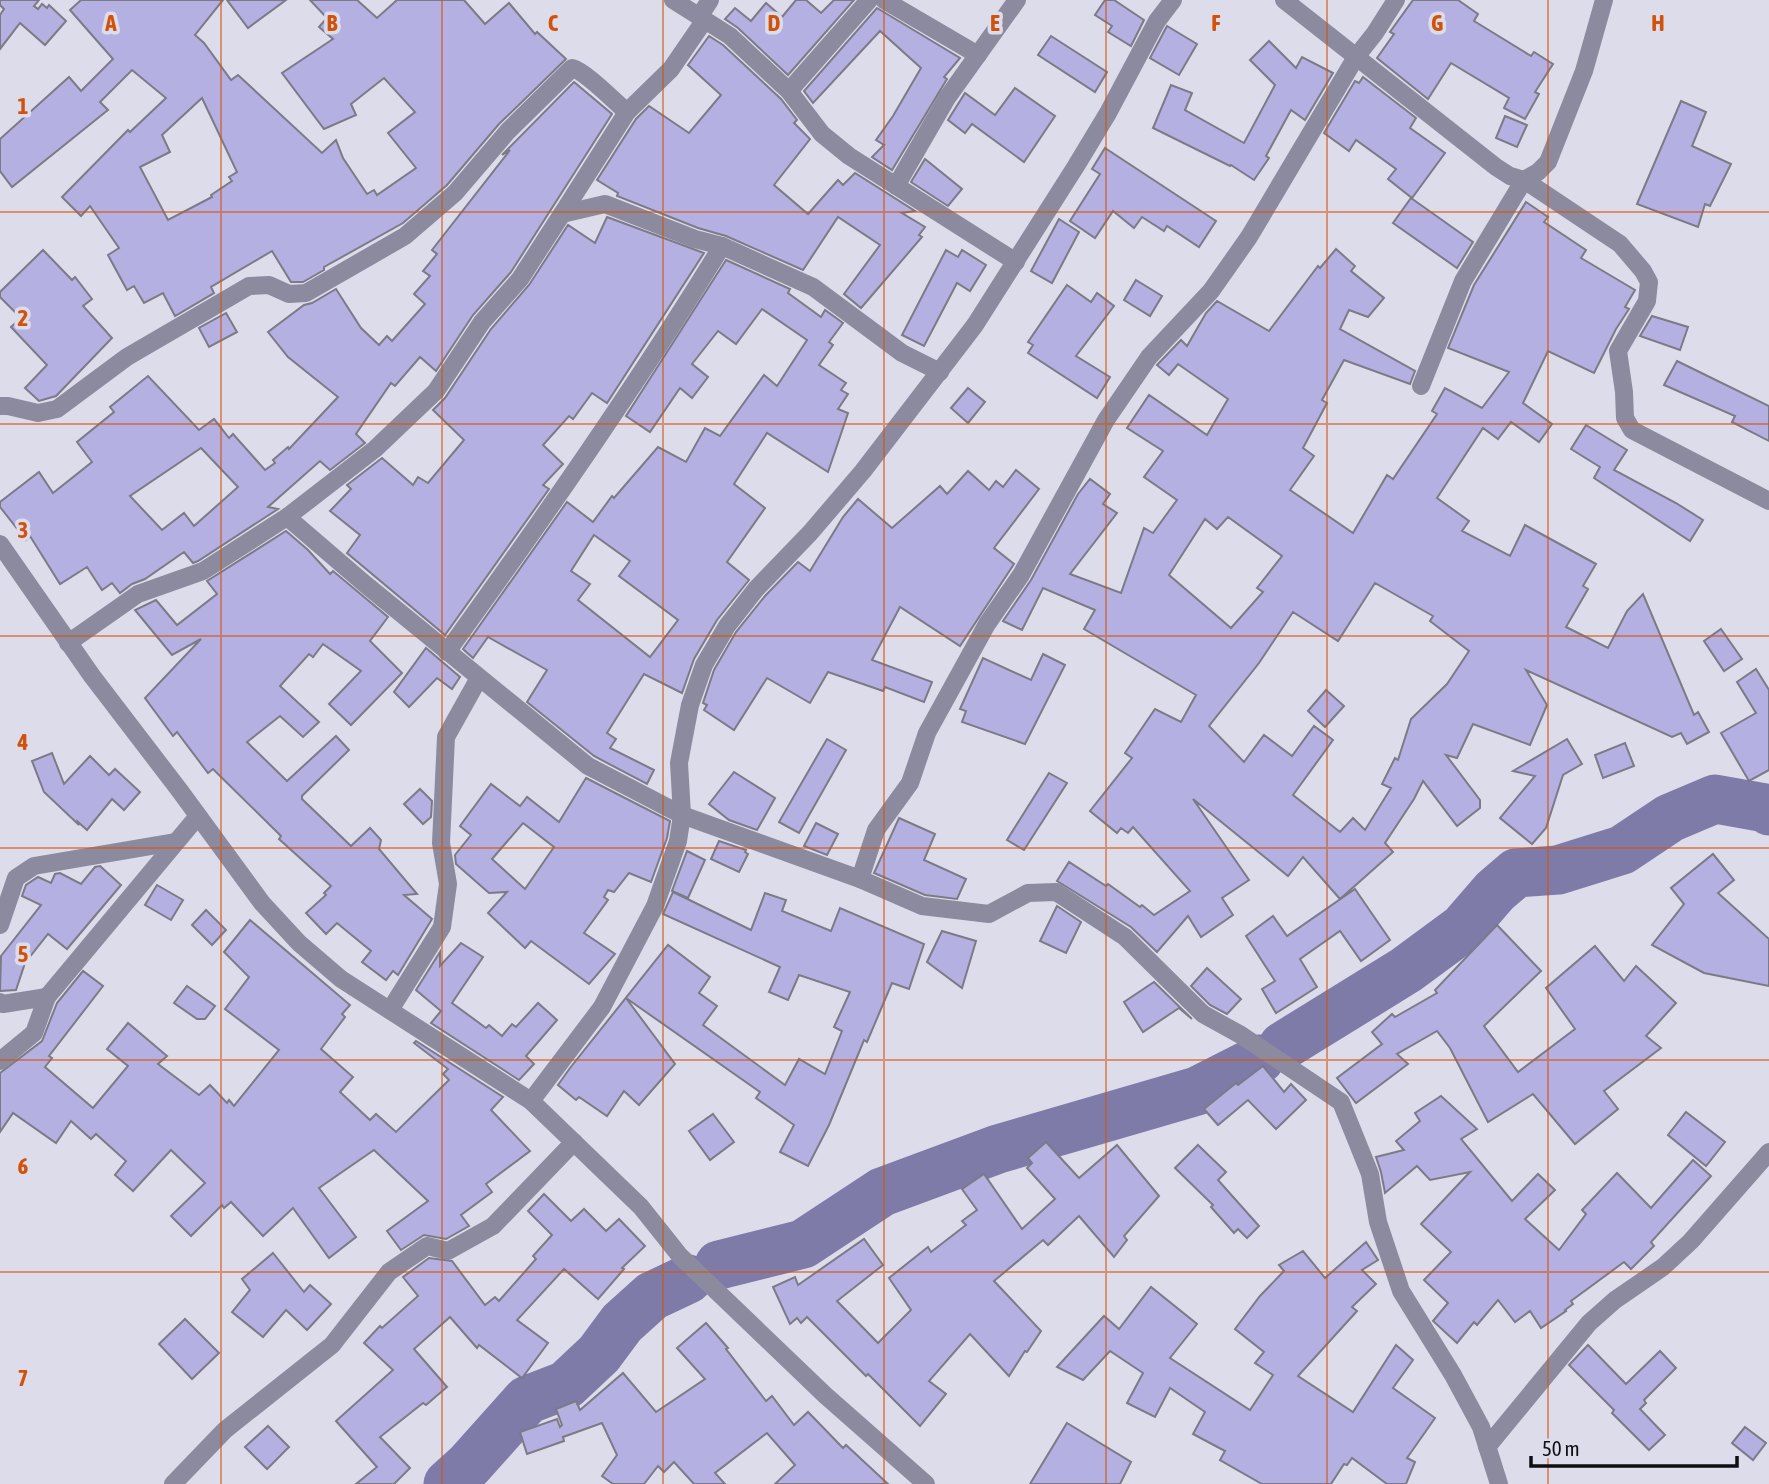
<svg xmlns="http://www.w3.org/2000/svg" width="1769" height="1484" viewBox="0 0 1769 1484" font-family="'Asap Condensed',sans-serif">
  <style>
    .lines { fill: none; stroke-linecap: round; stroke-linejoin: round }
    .river { stroke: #7f7ba9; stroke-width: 49 }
    .building { fill: #b5b0e2; stroke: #7b7a86; stroke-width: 2; fill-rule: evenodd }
    .minor { stroke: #8b8a9f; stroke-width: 18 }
    .grid { fill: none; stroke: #d2520d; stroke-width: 2; stroke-opacity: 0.55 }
    .grid-label { font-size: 23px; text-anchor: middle; font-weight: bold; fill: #d2520d; stroke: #dddcea; stroke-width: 7; stroke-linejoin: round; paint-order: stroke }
  </style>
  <rect width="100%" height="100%" fill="#dddcea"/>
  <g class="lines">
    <!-- river -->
    <g class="river">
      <polyline points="1283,1046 1406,970 1463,928 1495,891 1516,873 1558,870 1622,850 1670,818 1715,799 1765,808 1769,811"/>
      <polyline points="719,1265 803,1244 882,1192 998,1149 1197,1091 1260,1059"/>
      <polyline points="448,1484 468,1466 527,1400 566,1385 599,1354 622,1323 652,1296 688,1279"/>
    </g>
  </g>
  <!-- building -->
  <g class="building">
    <polygon points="0,0 39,0 34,6 38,9 42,4 47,8 49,5 66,21 45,45 20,23 0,49 0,15 4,9 0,5"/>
    <path d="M81,0H223L195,35L204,43L231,80L238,75L322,153L336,140L343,158L367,194L374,190L377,195L416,168L388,133L415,112L384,78L351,104L356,115L324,129L282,73L333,39L319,27L327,18L310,0H357L377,18L397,0H464L485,24L509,3L535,34L537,32L566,59L499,124L447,185L403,223L324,267V270L303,282H291L272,251L211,287L214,293L175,316L163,293L144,303L134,286L127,290L108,255L119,248L90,206L81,216L62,197L128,130L130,132L166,98L132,70L100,102L108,110L12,187L0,171V139L69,77L81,91L113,59L70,10ZM202,98L237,172L229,177L232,181L211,195L212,197L168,220L140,167L170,152L162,135Z"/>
    <polygon points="227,0 286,0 248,28"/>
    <polygon points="796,0 806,0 821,13 834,0 854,0 788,75 738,28 725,19 735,8 751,21 766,3 782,17"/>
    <polygon points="1105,0 1114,0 1144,20 1131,46 1108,32 1112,26 1095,15"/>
    <polygon points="1413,0 1458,0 1478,14 1474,21 1531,56 1534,52 1553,64 1535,92 1539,94 1525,119 1504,108 1509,98 1451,63 1428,99 1377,58 1394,34 1390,32"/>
    <polygon points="877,8 960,58 944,77 947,79 892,170 872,157 884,145 876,140 893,116 921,68 880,31 813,103 804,91"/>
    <polygon points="1167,26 1197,44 1179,75 1150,58"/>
    <polygon points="709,36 723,45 781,99 797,120 794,123 810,139 774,185 808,214 838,180 843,185 855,173 915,211 902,213 925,227 919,235 922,237 861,308 844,294 880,245 838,217 803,270 726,236 698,228 617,196 618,193 597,180 636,119 649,106 689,133 721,95 688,65"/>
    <polygon points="1051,36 1107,72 1095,92 1038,55"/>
    <polygon points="1269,41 1296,68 1302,57 1333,73 1305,120 1291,110 1266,156 1269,158 1254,180 1231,165 1230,166 1153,128 1171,85 1192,93 1185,110 1244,143 1275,85 1250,60"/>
    <polygon points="1363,77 1416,118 1410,128 1445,153 1412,198 1388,179 1396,169 1356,140 1349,151 1324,133 1355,81 1359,83"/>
    <path d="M574,82L612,114L511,272L473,315L436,371L420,357L395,386L391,383L356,434L365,443L330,470L320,461L268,507L278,509L198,561L193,563L184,552L145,579L132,584L120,593L112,583L102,590L87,567L60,584L30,536L26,540L0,507V502L39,472L53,493L92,462L77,442L114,412L110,407L148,376L199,430L214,419L229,438L233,434L265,470L275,463L273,460L288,447L289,449L338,397L288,357L268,332L304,305L312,303L336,289L361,328L379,345L387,336L392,341L425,304L414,294L430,276L423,271L437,254L432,250L510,150L502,155ZM201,448L238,487L194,526L184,513L162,530L130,496Z"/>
    <polygon points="1015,88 1055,116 1024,162 972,124 965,133 948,120 965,93 995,115"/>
    <polygon points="1681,101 1706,112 1692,146 1731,164 1710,206 1705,204 1698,227 1637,204"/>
    <polygon points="1505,116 1527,125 1517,147 1496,138"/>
    <polygon points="1105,148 1216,221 1199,247 1167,226 1164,231 1142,217 1134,228 1113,211 1095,238 1070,221 1100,174 1092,169"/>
    <polygon points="925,159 962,189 948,206 911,182"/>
    <polygon points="1411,198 1473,242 1457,268 1393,223"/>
    <path d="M1526,202L1548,217L1544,222L1586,250L1581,258L1635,290L1625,307L1629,309L1616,329L1594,373L1548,351L1523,403L1552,424L1539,442L1511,422L1498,439L1483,428L1437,498L1469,521L1462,531L1510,556L1525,525L1596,564L1583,586L1588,589L1566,627L1608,648L1627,611L1643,594L1694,715L1698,712L1709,732L1687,744L1681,733L1672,737L1526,670L1547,705L1530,745L1473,724L1457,758L1446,755L1480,800V808L1457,826L1423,781L1414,799L1385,843L1393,852L1340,899L1303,857L1288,876L1193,799L1249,880L1222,898L1233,915L1201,937L1188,916L1157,952L1131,927L1057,881L1069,862L1106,886L1108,884L1140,907L1142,905L1154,915L1190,891L1133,827L1128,833L1121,828L1117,833L1090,811L1132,758L1125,753L1155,709L1181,722L1196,695L1084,629L1095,610L1043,588L1022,630L1003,621L1031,580L1078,494L1090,479L1110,494L1103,504L1117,513L1070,574L1121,593L1144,528L1153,533L1177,500L1144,477L1163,451L1127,428L1149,395L1207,435L1228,399L1178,364L1169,375L1157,365L1181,340L1187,346L1206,313L1217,301L1269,331L1318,266L1320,268L1336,249L1355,266L1351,271L1384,298L1368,317L1349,310L1340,329L1415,371L1410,384L1344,360L1322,400L1327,403L1303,448L1314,456L1290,490L1353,533L1387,475L1393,479L1437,414L1432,411L1445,388L1482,408L1509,372L1448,348L1474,285ZM1228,517L1282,556L1257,588L1263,592L1231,628L1169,575L1205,519L1217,529ZM1375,583L1433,616L1430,621L1469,651L1447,684L1411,719L1398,760L1395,758L1382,784L1391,788L1365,830L1353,818L1340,832L1293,795L1333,740L1314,726L1292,756L1264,735L1244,762L1209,726L1259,663L1293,612L1338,641Z"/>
    <polygon points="607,217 704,253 607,403 592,393 573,419 569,416 543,445 563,464 543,485 549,489 445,635 347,553 360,535 330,511 351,489 347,485 382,458 413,485 418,477 428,483 464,440 433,410 445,398 491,329 529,285 568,225 595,243"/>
    <polygon points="1059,219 1079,232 1052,283 1031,271"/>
    <polygon points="43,250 72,280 75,277 92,299 83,306 112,338 56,396 39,401 25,388 47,365 11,327 21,318 0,297 0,292"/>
    <polygon points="946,250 958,257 962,250 986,265 970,291 957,283 924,346 902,335"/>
    <path d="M726,260L790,289L788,293L821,317L825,310L843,323L829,342L833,345L819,365L846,383L841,390L848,394L838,409L848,413L828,472L767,433L734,484L765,508L727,562L749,580L717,620L694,659L682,693L644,674L607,733L616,739L610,748L654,770L647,784L594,756L527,702L547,670L488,637L473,658L463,649L567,502L593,522L612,496L614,498L658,447L686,462L705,428L720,436L764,375L777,386L807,340L762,309L736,344L718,331L692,364L708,377L692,398L680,388L650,432L626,416ZM594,535L630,561L619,576L678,620L650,657L578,600L590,584L571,571Z"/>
    <polygon points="1136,280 1162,296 1150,316 1124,300"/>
    <polygon points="1067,285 1091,302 1097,293 1114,306 1076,356 1110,377 1097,398 1028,353 1033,345 1028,342"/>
    <polygon points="226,313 237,332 209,347 199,328"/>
    <polygon points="1652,316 1688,327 1680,350 1640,336"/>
    <polygon points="1677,361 1769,406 1769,441 1732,422 1735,416 1664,385"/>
    <polygon points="968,388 985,402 968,423 951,408"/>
    <polygon points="1586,425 1627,450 1614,470 1676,503 1703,520 1690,541 1594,478 1600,467 1571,449"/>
    <polygon points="1016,470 1039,489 994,548 1014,564 960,646 900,607 872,660 932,682 924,702 885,687 883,691 828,672 810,703 767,678 734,730 704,710 707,705 703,703 714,670 736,632 765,596 798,562 810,571 843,517 858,499 892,528 940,486 947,494 968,471 989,490 996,481 1003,487"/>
    <polygon points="286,531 308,550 330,574 333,571 388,617 370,641 402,673 351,725 329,704 361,671 323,644 313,657 309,654 280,686 319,722 303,737 280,716 247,742 287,781 336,736 349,750 302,796 302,799 351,846 370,828 381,840 379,849 417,894 404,895 432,919 398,975 393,971 386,980 362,962 371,951 337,923 326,934 306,913 326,895 324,893 331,886 279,839 281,836 213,769 208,773 177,732 173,736 145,698 201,639 172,655 135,610 156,600 177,625 217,594 207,581"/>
    <polygon points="1721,629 1742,659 1724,671 1704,641"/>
    <polygon points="426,648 460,677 452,689 437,678 409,707 394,692"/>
    <polygon points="1043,654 1065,665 1025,744 962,722 966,711 960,709 983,658 1031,680"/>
    <polygon points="1756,669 1769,690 1769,770 1749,781 1721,733 1756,713 1737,682"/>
    <polygon points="1326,690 1344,706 1325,727 1308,711"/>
    <polygon points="827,739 846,750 799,833 779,822"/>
    <polygon points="1567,739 1582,764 1563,775 1546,828 1532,844 1500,818 1535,776 1513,771"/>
    <polygon points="1625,743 1634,766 1603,778 1595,755"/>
    <polygon points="52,753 64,784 90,756 109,775 115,769 140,792 124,810 112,799 87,830 78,822 79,825 44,792 32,761"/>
    <polygon points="734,772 775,798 757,830 729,820 709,804"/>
    <polygon points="1049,773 1067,783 1024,850 1007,840"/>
    <path d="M586,778L670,821L667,838L651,882L629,873L614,892L608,890L604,897L608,900L584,933L615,954L589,984L531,941L525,948L488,913L507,892L489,893L456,864L455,855L471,835L460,826L491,784L520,806L527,797L559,822ZM523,823L554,847L525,889L492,859Z"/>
    <polygon points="420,789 432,801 431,817 423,824 404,804"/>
    <polygon points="899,818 935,834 924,860 966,879 957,899 925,895 874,873"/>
    <polygon points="816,823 838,834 827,855 804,846"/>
    <polygon points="719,841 746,850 745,852 748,854 739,872 711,859"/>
    <polygon points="687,851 705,860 688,898 672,891"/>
    <polygon points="1713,854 1734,880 1718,893 1769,939 1769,986 1704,973 1652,945 1684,904 1671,888"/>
    <polygon points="100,866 121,885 67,949 48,934 25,963 16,990 0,991 1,956 41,905 22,896 26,885 38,877 51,883 55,874 60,873 81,884 95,867"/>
    <polygon points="157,885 183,900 171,920 145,905"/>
    <polygon points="1355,889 1390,940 1361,961 1340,931 1300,959 1317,987 1276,1013 1262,989 1275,981 1246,936 1273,916 1287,936"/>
    <polygon points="673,892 751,930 765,893 786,900 782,911 831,931 840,908 924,944 909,989 892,983 867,1042 864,1040 829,1125 808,1166 780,1152 794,1125 756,1098 760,1092 626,998 675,1064 639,1105 624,1091 607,1116 579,1097 576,1100 558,1085 570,1068 668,945 710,977 699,993 717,1006 703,1025 785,1085 799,1059 825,1074 842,1031 834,1027 850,992 799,975 788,1000 769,992 780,967 663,914"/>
    <polygon points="1057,906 1081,922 1066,953 1040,941"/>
    <polygon points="206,910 226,930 212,945 192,925"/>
    <polygon points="250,920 350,1005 342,1014 345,1017 321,1049 353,1077 340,1092 370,1120 376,1114 396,1132 449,1080 443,1074 448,1069 414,1043 416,1041 503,1097 491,1110 530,1151 486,1184 492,1192 461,1215 469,1226 446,1239 424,1235 401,1250 387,1231 428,1201 374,1150 319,1188 356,1237 329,1258 293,1208 263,1236 231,1202 224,1208 222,1205 191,1236 171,1216 205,1183 171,1150 133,1191 115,1175 126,1161 96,1134 91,1139 71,1121 56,1143 13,1113 0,1132 0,1073 42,1041 57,1003 83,971 103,986 49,1056 52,1058 45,1067 93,1108 128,1066 107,1049 128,1023 167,1056 158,1064 199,1095 210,1085 227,1103 229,1100 234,1106 279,1050 225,1009 249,977 224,952"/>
    <polygon points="1497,925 1541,971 1484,1026 1518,1072 1575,1029 1546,988 1595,946 1624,981 1636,966 1676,1003 1646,1036 1661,1048 1604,1091 1618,1109 1575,1144 1533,1094 1488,1122 1450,1048 1437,1031 1397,1054 1408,1064 1356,1103 1337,1078 1382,1044 1372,1032 1392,1014 1395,1017 1437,993 1435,990"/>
    <polygon points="942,931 976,941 962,988 927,962"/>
    <polygon points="461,943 483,957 452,1003 486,1028 489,1025 502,1036 512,1024 516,1027 538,1003 557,1020 526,1056 534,1064 519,1080 431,1023 441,1011 416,990 440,952 440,966"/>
    <polygon points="1207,968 1241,999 1227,1014 1210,1005 1191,986"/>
    <polygon points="1154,982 1192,1019 1179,1008 1143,1032 1124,1002"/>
    <polygon points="187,986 215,1006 205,1019 197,1019 174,1003"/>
    <polygon points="1263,1066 1284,1092 1291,1084 1306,1100 1276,1129 1248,1100 1218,1125 1204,1109 1236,1083 1238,1085"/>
    <polygon points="1441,1096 1477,1129 1461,1139 1512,1201 1538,1174 1555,1190 1525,1219 1559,1250 1586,1214 1582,1210 1617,1173 1651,1208 1693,1160 1711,1176 1651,1242 1654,1246 1631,1269 1624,1262 1571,1301 1573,1304 1565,1310 1566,1311 1541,1328 1530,1311 1515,1322 1498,1300 1477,1325 1474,1322 1457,1343 1433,1321 1448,1303 1424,1280 1451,1252 1421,1224 1470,1172 1430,1180 1417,1166 1385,1193 1381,1172 1376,1157 1404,1150 1396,1141 1420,1121 1415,1113"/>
    <polygon points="1686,1112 1725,1142 1706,1166 1668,1135"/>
    <polygon points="713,1114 734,1142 710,1160 689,1131"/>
    <polygon points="1046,1142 1079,1178 1117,1145 1159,1196 1124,1236 1127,1240 1114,1257 1079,1216 1048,1245 1043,1240 994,1281 1041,1331 1027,1352 1025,1351 1009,1376 970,1334 929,1381 946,1394 920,1426 868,1374 866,1376 807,1317 801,1323 797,1318 790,1324 773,1287 795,1277 798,1285 864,1239 883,1265 837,1301 878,1343 911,1310 889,1278 928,1247 931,1252 966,1225 962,1221 977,1210 962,1189 984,1174 1022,1229 1055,1199 1027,1168 1032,1163 1028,1158"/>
    <polygon points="1198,1145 1226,1172 1218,1180 1259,1226 1247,1238 1238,1229 1234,1233 1211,1207 1213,1205 1175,1168"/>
    <polygon points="544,1194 571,1221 584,1209 606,1231 619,1219 645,1246 622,1268 624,1269 598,1299 564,1269 517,1320 548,1343 522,1378 479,1345 477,1348 450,1317 414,1349 447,1387 426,1405 423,1403 380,1437 410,1468 394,1484 356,1484 377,1467 336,1421 393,1370 364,1343 380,1326 382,1328 418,1296 403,1277 429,1258 452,1261 485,1305 495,1297 499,1301 536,1259 533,1256 552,1235 528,1211"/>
    <polygon points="1366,1242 1378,1260 1362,1270 1376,1284 1352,1307 1357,1311 1298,1376 1353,1412 1396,1345 1413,1360 1393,1388 1435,1418 1407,1458 1415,1462 1406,1484 1387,1484 1352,1458 1347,1465 1344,1464 1331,1484 1262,1484 1220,1460 1225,1451 1193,1434 1205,1412 1170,1388 1155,1417 1127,1403 1143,1373 1110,1351 1083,1380 1057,1367 1104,1316 1119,1329 1151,1287 1197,1324 1170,1358 1250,1410 1273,1375 1255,1363 1264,1352 1235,1329 1260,1296 1284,1271 1279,1265 1303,1251 1325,1278"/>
    <polygon points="273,1253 304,1292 310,1285 331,1304 307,1330 286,1310 263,1337 232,1312 250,1290 242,1279"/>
    <polygon points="185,1319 219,1353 192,1379 159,1344"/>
    <polygon points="706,1323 728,1348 726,1349 766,1401 772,1396 794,1425 808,1412 843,1448 846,1445 888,1484 775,1484 795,1465 767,1433 715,1473 725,1484 694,1484 674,1462 664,1472 658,1466 644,1484 613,1484 602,1476 617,1455 602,1423 563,1437 564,1441 527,1454 520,1432 557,1419 560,1427 562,1425 556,1409 576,1401 580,1410 623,1373 656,1412 705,1379 677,1348"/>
    <polygon points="1588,1345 1626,1384 1660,1351 1676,1368 1644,1400 1646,1403 1640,1409 1665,1435 1649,1450 1612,1413 1614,1410 1569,1365"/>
    <polygon points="1067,1423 1131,1462 1120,1484 1030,1484"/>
    <polygon points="268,1426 289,1447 267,1469 245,1447"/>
    <polygon points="1745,1427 1766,1443 1753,1460 1732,1443"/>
  </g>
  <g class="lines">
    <!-- minor -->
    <g class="minor">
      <polyline points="673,0 730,36 789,91 822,134 849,156 1016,262"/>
      <polyline points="884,0 978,55"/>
      <polyline points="1284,0 1496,167 1510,176 1524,180 1538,172 1548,162 1584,71 1604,0"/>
      <polyline points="699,17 710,0"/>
      <polyline points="789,91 869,0"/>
      <polyline points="896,186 947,98 1017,0"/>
      <polyline points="562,214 627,112 671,69 704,21"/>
      <polyline points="1421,386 1463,281 1524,180 1620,244 1643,271 1649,282 1647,301 1618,351 1624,392 1625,418 1632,430 1769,501"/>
      <path d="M0,406H8L38,413L57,409L127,357L249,286L269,285L289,294L306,293L405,236L455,193L508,131L572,68C585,71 614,101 627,112"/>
      <polyline points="287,517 365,584 588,766 682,815 860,879 922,906 989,914 1028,893 1056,892 1125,937 1203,1014 1241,1035 1341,1102 1370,1174 1378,1222 1401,1291 1453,1375 1481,1427 1499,1484"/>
      <polyline points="0,544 92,676 180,791 262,903 299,943 341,979 531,1101 641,1207 680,1256 825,1395 926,1484"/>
      <polyline points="68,643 138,594 203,571 287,517 375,449 436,391 482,322 520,279 562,214 605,204 695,239 722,246 813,287 902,353 940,372"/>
      <path d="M447,652C543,519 636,386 722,246"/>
      <polyline points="860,879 876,830 910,783 927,733 987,624 1021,575 1106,420 1149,357 1211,291 1249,237 1356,57 1375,33 1396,0"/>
      <polyline points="0,925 16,878 34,866 175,842"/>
      <polyline points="0,1002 3,1004 47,997"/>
      <polyline points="390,1010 442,927 448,884 441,843 446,737 479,678"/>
      <polyline points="0,1061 34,1033 47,997 198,816"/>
      <polyline points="531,1101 602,1007 655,906 678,841 682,815 679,763 690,705 704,665 727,626 756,589 810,533 863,471 975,325 1076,166 1108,113 1157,21 1173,0"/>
      <polyline points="1487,1447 1589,1323 1615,1300 1663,1267 1691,1241 1769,1152"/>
      <polyline points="173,1484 225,1430 332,1345 389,1272 427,1246 448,1251 493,1226 574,1142"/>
    </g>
  </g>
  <!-- grid -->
  <path class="grid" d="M221,0V1484M442,0V1484M663,0V1484M884,0V1484M1106,0V1484M1327,0V1484M1548,0V1484M0,212H1769M0,424H1769M0,636H1769M0,848H1769M0,1060H1769M0,1272H1769"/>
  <g class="grid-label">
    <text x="111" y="31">A</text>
    <text x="332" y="31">B</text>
    <text x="553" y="31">C</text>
    <text x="774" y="31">D</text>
    <text x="995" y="31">E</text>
    <text x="1216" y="31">F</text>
    <text x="1437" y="31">G</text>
    <text x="1658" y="31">H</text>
    <text x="23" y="114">1</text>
    <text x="23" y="326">2</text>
    <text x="23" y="538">3</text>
    <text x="23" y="750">4</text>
    <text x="23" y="962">5</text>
    <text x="23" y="1174">6</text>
    <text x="23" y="1386">7</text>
  </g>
  <!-- scale -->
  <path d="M1531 1456v10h206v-10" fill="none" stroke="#0f0e13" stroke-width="3.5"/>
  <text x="1542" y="1456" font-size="21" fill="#0f0e13" stroke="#dddcea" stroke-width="5" paint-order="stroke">50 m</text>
</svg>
